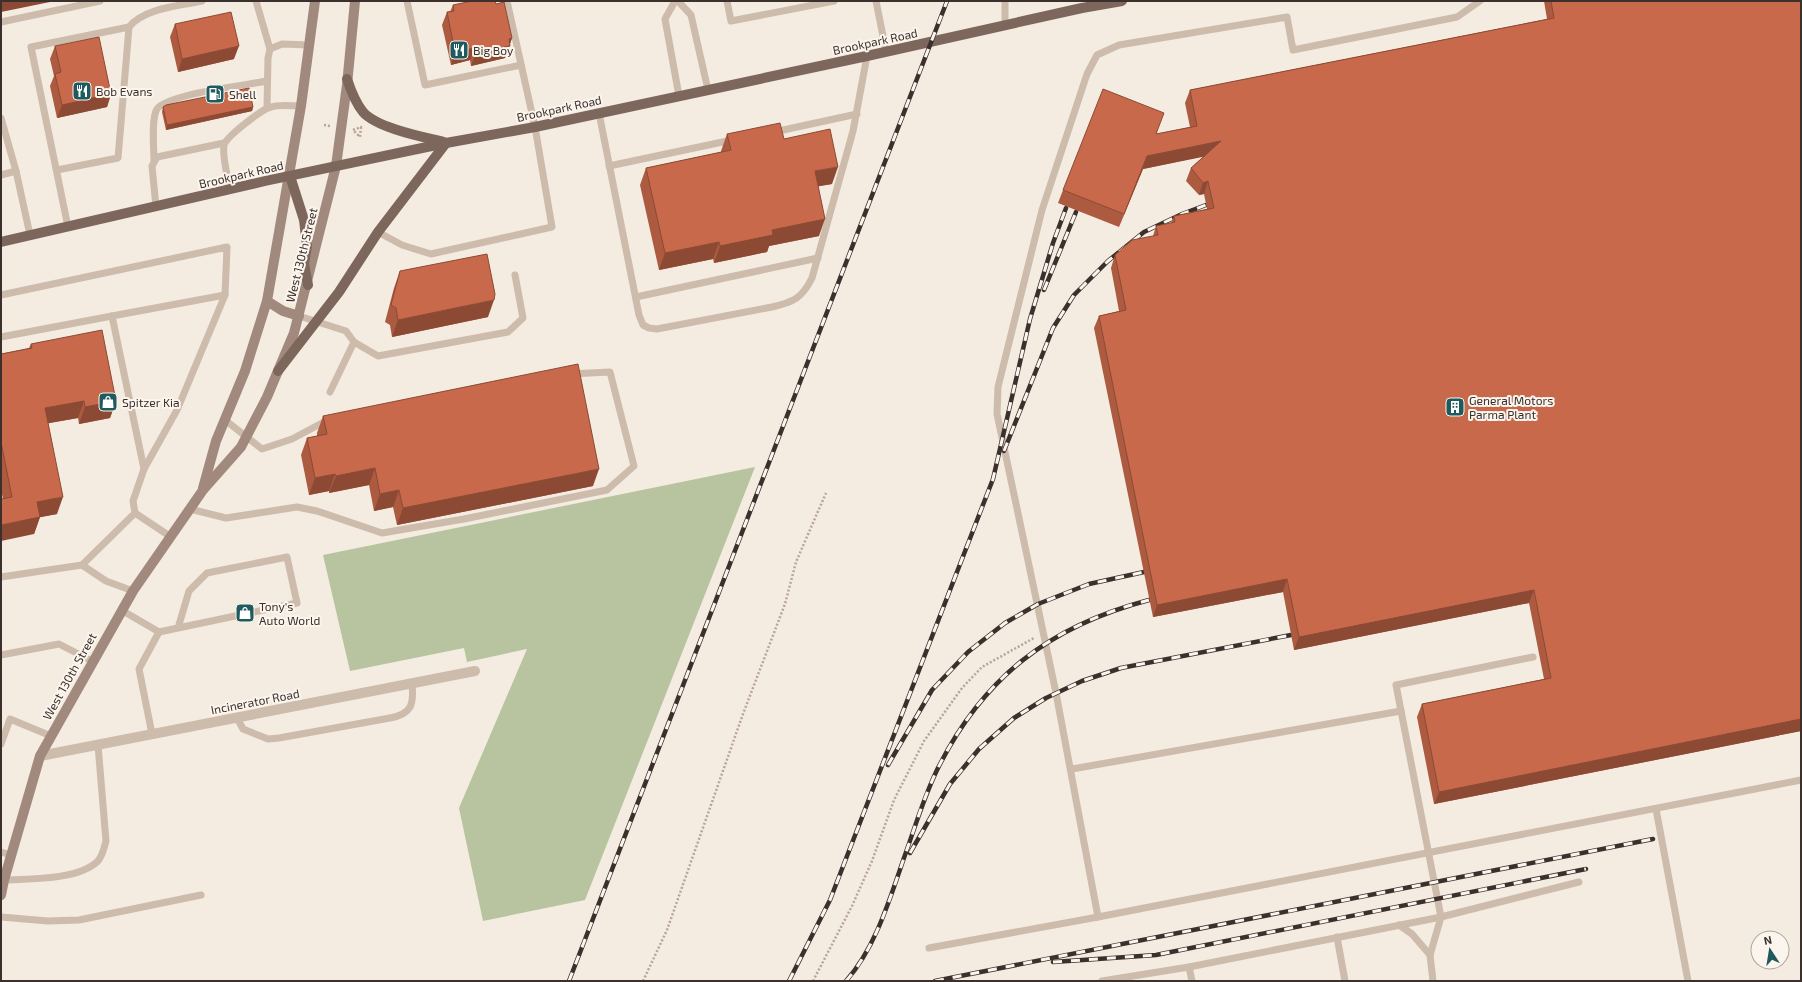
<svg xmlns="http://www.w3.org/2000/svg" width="1802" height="982" viewBox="0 0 1802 982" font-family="'Exo 2',sans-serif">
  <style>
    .green { fill: #b8c4a0 }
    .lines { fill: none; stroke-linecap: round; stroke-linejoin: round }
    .path { stroke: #b9a596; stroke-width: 2.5; stroke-dasharray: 2 2; stroke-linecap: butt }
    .service { stroke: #cdbbac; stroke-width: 7 }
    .minor { stroke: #cdbbac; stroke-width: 10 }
    .secondary { stroke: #a18a7d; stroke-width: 10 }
    .primary { stroke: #7d675c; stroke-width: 10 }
    .rail-casing { stroke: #3b302b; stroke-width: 4.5 }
    .rail { stroke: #fbf5ee; stroke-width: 3; stroke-dasharray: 9; stroke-linecap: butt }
    .wall { fill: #ac5a40 }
    .shaded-wall { fill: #8c4a34 }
    .building { fill: #c8694b; stroke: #8c4a34 }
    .labels { text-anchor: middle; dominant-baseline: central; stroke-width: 4; stroke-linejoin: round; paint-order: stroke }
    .street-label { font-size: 12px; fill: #3b302b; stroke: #fbf5ee }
    .poi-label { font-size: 12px; fill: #3b302b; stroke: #fbf5ee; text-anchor: start }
  </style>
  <rect width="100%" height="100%" fill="#f4ebe1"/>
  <!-- green -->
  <polygon class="green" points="755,467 585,900 483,921 459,808 527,649 467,662 464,648 350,671 323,555"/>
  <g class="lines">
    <!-- path -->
    <g class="path">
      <polyline points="324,125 330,126"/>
      <polygon points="361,127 360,137 353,130"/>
      <polyline points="643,981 667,930 743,714 785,604 796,562 826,493"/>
      <polyline points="813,981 852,906 872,861 894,800 924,741 962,688 982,667 1034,638"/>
    </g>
    <!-- service -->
    <g class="service">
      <polyline points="256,1 270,49"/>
      <polyline points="407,1 425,85 521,65"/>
      <polyline points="675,1 665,19 679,96"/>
      <polyline points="678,1 691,15 708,90"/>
      <polyline points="727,1 731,21 834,1"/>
      <polyline points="876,1 886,51"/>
      <polyline points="1480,1 1457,17 1293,50 1287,17 1119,45 1097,55 1087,74 1042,210 998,387 997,414 1056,693 1098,917 1801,780"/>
      <polyline points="1,22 100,1"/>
      <polyline points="1005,25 1005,1"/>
      <polyline points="267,108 268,58 270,49 282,44 309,45"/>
      <path d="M599,113L639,315L643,325L649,328L657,329L772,307C794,302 802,298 812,278L853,131L867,56"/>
      <polyline points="1,118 16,171 30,235"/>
      <polyline points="774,132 857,114"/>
      <path d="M154,161C154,150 151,118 157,109C168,94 246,85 267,81"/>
      <polyline points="609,166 732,140"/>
      <polyline points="57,170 118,158 129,27"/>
      <polyline points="1,175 16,171"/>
      <path d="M230,190C228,176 222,159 224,145C226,137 262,109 271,107C280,104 292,106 301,106"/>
      <polyline points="156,207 152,166 157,157 224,143"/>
      <path d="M68,227L31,47L129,27C144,8 179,6 202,1"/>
      <polyline points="378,232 402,245 431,254 552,227 535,127 507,1"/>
      <polyline points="1,295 227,247 225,295 177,410 144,469 133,501 135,513 82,565 106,581 133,591"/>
      <polyline points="636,297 818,258"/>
      <polyline points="112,316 225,295"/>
      <polyline points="299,316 346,331 354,342 378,356 508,332 523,318 515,275"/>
      <polyline points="1,337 112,316 144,469"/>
      <polyline points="330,392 354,342"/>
      <polyline points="225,420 262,449 292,439 322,423 328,422"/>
      <polyline points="190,509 226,518 297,507 317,511 382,533 464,519 607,490 634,466 610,372 570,374"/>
      <polyline points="135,513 171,537"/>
      <polyline points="1,577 82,565"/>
      <polyline points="123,611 159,632 139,669 152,734"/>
      <polyline points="159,632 297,603 287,557 207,573 189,591 178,628"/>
      <polyline points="1,655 59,644 92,661"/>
      <path d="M237,718L243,729L268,739L279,738L390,718C412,714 414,704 412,684"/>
      <polyline points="1,744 10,719 51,736"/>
      <polyline points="1072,769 1401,711"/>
      <polyline points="1656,809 1688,981"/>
      <polyline points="1,852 11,855"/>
      <path d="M4,880C29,879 79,880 98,861C103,855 104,848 106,841L98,745"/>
      <polyline points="1,917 48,921 79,920 201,895"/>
      <polyline points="1399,925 1412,934 1430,955"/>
      <polyline points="1337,937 1345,981"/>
      <polyline points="929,948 1098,917"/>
      <polyline points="1189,967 1192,981"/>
      <polyline points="1102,981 1189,967 1441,917 1579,882"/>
      <polyline points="1433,981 1430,955 1441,917 1396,685 1533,657"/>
    </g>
    <!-- minor -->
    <polyline class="minor" points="40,756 475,671"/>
    <!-- secondary -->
    <g class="secondary">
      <polyline points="267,301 283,311 299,316"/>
      <polyline points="203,488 216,441 245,371 267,301 301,106 315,1"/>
      <polyline points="1,895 4,880 40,756 133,591 203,490 241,447 267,397 294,333 336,166 347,85 355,1"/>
    </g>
    <!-- primary -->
    <g class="primary">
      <path d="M347,79C351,91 355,102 363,112C377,128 423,137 444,142"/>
      <polyline points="290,176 304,220 307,246 304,264 308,285"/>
      <polyline points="1,242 265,181 446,143 535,127 867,56 1082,8 1122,1"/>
      <polyline points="278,371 339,292 378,232 446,143"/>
    </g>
    <defs>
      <g id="rail">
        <polyline points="1044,290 1076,212"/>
        <polyline points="1004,451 1053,328 1074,295 1108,261 1144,232 1182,214 1206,205"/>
        <polyline points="888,765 932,690 968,652 1005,623 1038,604 1089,584 1144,572"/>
        <polyline points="910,853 950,784 979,749 1014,718 1046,698 1082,681 1121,668 1291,635"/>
        <polyline points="1053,962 1156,955 1586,869"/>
        <polyline points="569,981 947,1"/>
        <polyline points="789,981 830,900 993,479 1030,319 1053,243 1066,208"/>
        <path d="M846,981C876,947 890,898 905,855C915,827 924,797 937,770C983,677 1050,626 1149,600"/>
        <polyline points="935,981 1653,839"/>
      </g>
    </defs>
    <!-- rail casing -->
    <use href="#rail" class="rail-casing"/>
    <!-- rail -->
    <use href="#rail" class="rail"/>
  </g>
  <!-- wall -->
  <g class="wall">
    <polygon points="1544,1 1801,1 1801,731 1434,804 1417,717 1422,704 1544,679 1529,603 1294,650 1283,592 1153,617 1094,328 1099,316 1119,311 1111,268 1115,255 1153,236 1156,226 1171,223 1174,216 1207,209 1204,194 1199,195 1186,181 1191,168 1204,156 1143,169 1119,227 1058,203 1063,190 1156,134 1190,127 1185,103 1190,90 1547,19"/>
    <polygon points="453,5 512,38 505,58 471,66 470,60 451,65 442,25 447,12 450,12"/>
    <polygon points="175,24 234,59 178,72 170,37"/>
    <polygon points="55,46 111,94 107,107 57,118 50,86 54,76 50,59"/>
    <polygon points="163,107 253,107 252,111 166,130 162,112"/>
    <polygon points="727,134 784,139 832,184 818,186 819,236 769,246 767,252 714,263 713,259 659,270 640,185 646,168 721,152 721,151"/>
    <polygon points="400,271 488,317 392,337 390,325 385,322 394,288"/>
    <polygon points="31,344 116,401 110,418 79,424 78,418 48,423 57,514 40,517 34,534 3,499 1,490 1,354 29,348"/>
    <polygon points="323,416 593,486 397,525 393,507 374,511 369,485 329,493 329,491 309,495 301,455 307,438 317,436 317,433"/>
  </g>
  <!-- shaded-wall -->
  <g class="shaded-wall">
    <polygon points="1,1 55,1 1,12"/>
    <polygon points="512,38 505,58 471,66 476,53 509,39"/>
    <polygon points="239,46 234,59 178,72 182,59"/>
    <polygon points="475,48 470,60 451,65 455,52"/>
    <polygon points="111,94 107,107 57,118 62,105"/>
    <polygon points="253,107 252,111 166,130 167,125"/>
    <polygon points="1221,141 1217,154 1143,169 1119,227 1147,156"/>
    <polygon points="838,167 832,184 809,188 815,171"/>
    <polygon points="1208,181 1204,194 1199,195 1203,183"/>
    <polygon points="825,219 819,236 769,246 767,252 714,263 720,246 772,230"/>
    <polygon points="719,242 713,259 659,270 665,253"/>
    <polygon points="494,300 488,317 392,337 398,320"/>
    <polygon points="84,401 78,418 39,425 45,408"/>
    <polygon points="116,401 110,418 79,424 85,407"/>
    <polygon points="375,468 369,485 329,493 336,476"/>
    <polygon points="599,469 593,486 397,525 403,508"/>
    <polygon points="335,474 329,491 309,495 315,478"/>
    <polygon points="399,490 393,507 374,511 380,494"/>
    <polygon points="63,497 57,514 31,519 37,502"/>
    <polygon points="40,517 34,534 1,541 1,525"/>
    <polygon points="1287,579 1283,592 1153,617 1157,605"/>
    <polygon points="1534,590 1529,603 1294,650 1299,637"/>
    <polygon points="1801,719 1801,731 1434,804 1439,792"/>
  </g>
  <!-- building -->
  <g class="building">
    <polygon points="472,1 495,1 496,4 504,2 512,38 509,39 510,46 476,53 475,48 455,52 447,12 454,11 453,5"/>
    <polygon points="1551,1 1801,1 1801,719 1439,792 1422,704 1551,678 1534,590 1299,637 1287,579 1157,605 1099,316 1126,310 1115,255 1132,240 1158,235 1156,226 1175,222 1174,216 1214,208 1208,181 1203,183 1191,168 1221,141 1147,156 1124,214 1063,190 1103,89 1164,113 1156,134 1197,126 1190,90 1554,18"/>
    <polygon points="231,12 239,46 182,59 175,24"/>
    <polygon points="99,37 111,94 62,105 55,74 61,72 55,46"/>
    <polygon points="249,88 253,107 167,125 163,107 166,105"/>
    <polygon points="780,123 784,139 830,129 838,167 815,171 825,219 772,230 773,235 720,246 719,242 665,253 646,168 731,150 727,134"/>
    <polygon points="487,254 495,294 494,300 398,320 396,308 391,305 400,271"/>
    <polygon points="102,330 116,401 85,407 84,401 45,408 63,497 37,502 40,517 1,525 1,499 12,497 1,442 1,354 32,348 31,344"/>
    <polygon points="578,364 599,469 403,508 399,490 380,494 375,468 336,476 335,474 315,478 307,438 327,434 323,416"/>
  </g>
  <!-- icons -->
  <defs>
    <symbol id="restaurant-square" viewBox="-11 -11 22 22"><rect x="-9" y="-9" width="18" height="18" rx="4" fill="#1f5a5e" stroke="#fbf5ee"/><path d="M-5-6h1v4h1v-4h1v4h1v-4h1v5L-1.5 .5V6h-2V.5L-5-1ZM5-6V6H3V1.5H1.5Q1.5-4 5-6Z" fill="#fff"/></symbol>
    <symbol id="fuel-square" viewBox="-11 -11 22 22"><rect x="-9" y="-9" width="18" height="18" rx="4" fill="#1f5a5e" stroke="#fbf5ee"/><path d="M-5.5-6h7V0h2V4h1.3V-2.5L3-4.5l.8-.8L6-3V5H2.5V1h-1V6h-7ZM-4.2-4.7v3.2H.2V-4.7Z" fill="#fff"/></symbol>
    <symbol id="shop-square" viewBox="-11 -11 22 22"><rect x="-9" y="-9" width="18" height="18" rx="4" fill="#1f5a5e" stroke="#fbf5ee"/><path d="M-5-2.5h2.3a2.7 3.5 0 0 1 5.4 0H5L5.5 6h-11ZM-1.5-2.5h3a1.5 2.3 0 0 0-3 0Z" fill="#fff"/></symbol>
    <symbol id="building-square" viewBox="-11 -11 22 22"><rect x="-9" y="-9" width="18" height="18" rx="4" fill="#1f5a5e" stroke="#fbf5ee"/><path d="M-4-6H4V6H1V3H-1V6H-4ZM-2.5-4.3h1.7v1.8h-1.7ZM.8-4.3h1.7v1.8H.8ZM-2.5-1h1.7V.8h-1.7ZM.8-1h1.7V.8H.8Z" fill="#fff"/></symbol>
  </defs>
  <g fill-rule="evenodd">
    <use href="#restaurant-square" x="448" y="39" width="22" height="22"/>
    <use href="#restaurant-square" x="71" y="80" width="22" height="22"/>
    <use href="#fuel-square" x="204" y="83" width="22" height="22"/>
    <use href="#shop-square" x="97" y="391" width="22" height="22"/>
    <use href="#building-square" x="1444" y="396" width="22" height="22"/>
    <use href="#shop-square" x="234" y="602" width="22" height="22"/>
  </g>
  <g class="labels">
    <!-- street labels -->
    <g class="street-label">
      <text transform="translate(875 41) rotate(-12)">Brookpark Road</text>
      <text transform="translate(559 108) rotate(-12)">Brookpark Road</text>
      <text transform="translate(241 174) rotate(-13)">Brookpark Road</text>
      <text transform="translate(301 255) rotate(-76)">West 130th Street</text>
      <text transform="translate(69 676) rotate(-61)">West 130th Street</text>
      <text transform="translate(255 701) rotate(-11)">Incinerator Road</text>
    </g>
    <!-- poi labels -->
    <g class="poi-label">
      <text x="473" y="50">Big Boy</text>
      <text x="96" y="91">Bob Evans</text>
      <text x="229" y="94">Shell</text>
      <text x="1469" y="400">General Motors<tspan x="1469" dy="14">Parma Plant</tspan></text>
      <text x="122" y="402">Spitzer Kia</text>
      <text x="259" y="606">Tony's<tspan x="259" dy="14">Auto World</tspan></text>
    </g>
  </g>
  <!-- border -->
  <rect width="1802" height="982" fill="none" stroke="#3b302b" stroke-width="4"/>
  <!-- north arrow -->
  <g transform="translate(1770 950) rotate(348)"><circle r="19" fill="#fbf5ee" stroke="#aea6a0"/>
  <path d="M0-3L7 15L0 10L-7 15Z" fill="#1f5a5e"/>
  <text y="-6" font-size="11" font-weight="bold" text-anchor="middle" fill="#3b302b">N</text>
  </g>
</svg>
